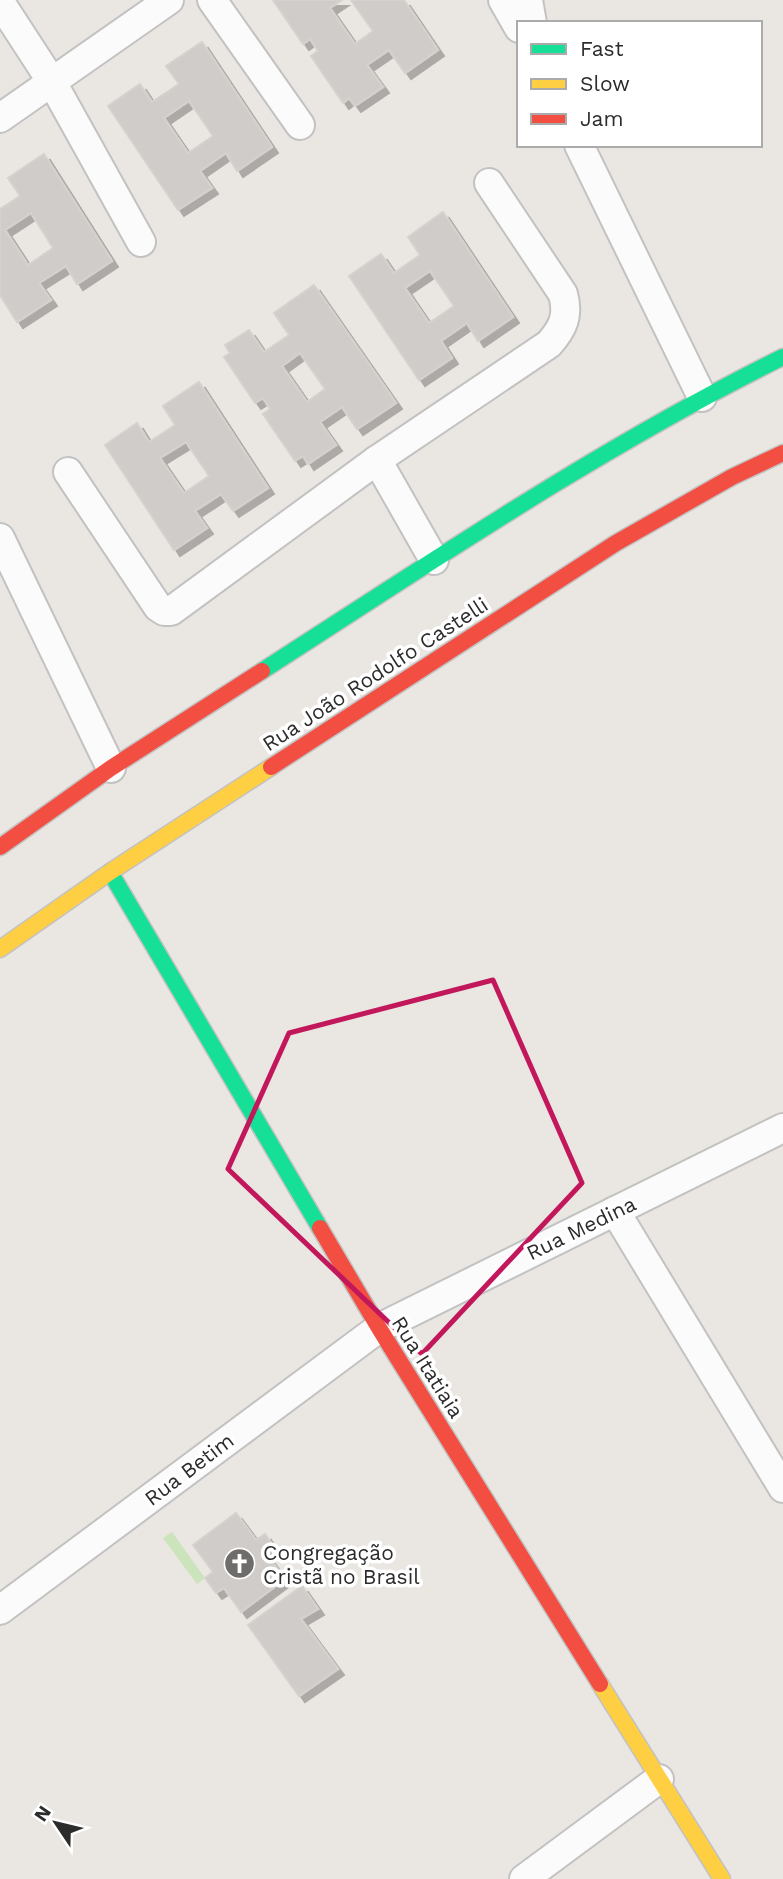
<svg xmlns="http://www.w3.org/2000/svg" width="783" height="1879" viewBox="0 0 783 1879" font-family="'Work Sans',sans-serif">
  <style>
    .green { fill: #cbe4bc }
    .building { fill: #cfccc9; stroke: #d5d2ce; stroke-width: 2; fill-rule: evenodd; filter: url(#shadow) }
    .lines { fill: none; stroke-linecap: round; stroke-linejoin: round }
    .street-casing { stroke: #c3c2c3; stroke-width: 32 }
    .fast-casing { stroke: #c3c2c3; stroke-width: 19 }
    .slow-casing { stroke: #c3c2c3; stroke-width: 19 }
    .jam-casing { stroke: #c3c2c3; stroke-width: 19 }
    .street { stroke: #fcfbfb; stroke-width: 28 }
    .fast { stroke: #16e098; stroke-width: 16 }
    .slow { stroke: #ffcf43; stroke-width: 16 }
    .jam { stroke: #f24e42; stroke-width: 16 }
    .marked { fill: none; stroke: #c2185b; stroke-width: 5; stroke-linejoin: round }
    .labels { text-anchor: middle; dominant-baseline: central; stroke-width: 7; stroke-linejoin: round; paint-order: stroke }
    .street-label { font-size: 21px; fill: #2c2c2c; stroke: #fff }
    .poi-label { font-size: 21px; fill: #2c2c2c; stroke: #fff; text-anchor: start }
  </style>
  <defs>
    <filter id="shadow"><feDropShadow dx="6" dy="6" stdDeviation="0" flood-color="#0004"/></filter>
  </defs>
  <rect width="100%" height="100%" fill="#eae6e2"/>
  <!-- green -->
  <polygon class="green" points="172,1532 205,1578 197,1584 163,1538"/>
  <!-- building -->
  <g class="building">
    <polygon points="273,0 342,0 330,8 355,44 373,31 351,0 404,0 438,50 405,73 389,50 367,65 383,87 355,106 349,98 343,103 311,56 318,51 310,39 303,44"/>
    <path d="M202,42L272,147L237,171L226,153L200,171L212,188L178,210L108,106L140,84L152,102L179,84L166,66ZM189,101L213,136L188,153L164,118Z"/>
    <path d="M44,154L112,261L77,284L66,266L39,283L51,300L17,322L0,295V209L20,196L8,178ZM31,213L53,248L28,265L5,230Z"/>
    <path d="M443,212L513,317L478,341L467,323L441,341L452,358L419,380L349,276L381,254L394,273L420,255L408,237ZM430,271L454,306L429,323L405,288Z"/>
    <path d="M314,285L396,403L357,429L342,407L320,422L336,445L308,464L303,456L295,461L263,414L270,409L263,398L255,403L224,357L230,353L225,345L249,330L264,352L289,335L274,313ZM300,353L325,389L307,402L282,366Z"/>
    <path d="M199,382L268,488L233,511L221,494L195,511L207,528L174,550L105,445L137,423L149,442L175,425L163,406ZM186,442L209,476L184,493L160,458Z"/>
    <polygon points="236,1513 256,1540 265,1534 275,1549 267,1555 285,1579 241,1612 224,1588 216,1593 205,1578 213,1572 193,1545"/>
    <polygon points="302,1586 318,1609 301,1619 338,1669 299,1696 248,1625"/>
  </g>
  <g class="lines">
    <defs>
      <g id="street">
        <polyline points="212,0 300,125"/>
        <polyline points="503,0 519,28"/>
        <polyline points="528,0 532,23"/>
        <polyline points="0,2 52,82 141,242"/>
        <polyline points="0,118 169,0"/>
        <polyline points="579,145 702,397"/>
        <polyline points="377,460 434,560"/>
        <path d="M68,472L158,607L164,611H171L377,460L549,344C563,328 569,316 563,294L489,183"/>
        <polyline points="0,538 111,768"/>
        <polyline points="615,1211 783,1488"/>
        <polyline points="0,1610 379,1328 783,1128"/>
        <polyline points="524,1879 659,1779"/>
      </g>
      <g id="fast">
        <path d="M262,671C433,561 601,447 783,357"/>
        <polyline points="110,872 320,1228"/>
      </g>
      <g id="slow">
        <polyline points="0,949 110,872 271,767"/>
        <polyline points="600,1684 722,1879"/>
      </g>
      <g id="jam">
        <polyline points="271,767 616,543 732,477 783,453"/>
        <polyline points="0,847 111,768 262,671"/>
        <polyline points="320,1228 379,1328 600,1684"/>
      </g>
    </defs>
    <!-- street casing -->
    <use href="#street" class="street-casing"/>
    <!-- fast casing -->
    <use href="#fast" class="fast-casing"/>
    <!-- slow casing -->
    <use href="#slow" class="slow-casing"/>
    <!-- jam casing -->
    <use href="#jam" class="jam-casing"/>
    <!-- street -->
    <use href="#street" class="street"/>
    <!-- fast -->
    <use href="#fast" class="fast"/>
    <!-- slow -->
    <use href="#slow" class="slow"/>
    <!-- jam -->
    <use href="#jam" class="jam"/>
  </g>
  <!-- marked area -->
  <path class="marked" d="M493,980L582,1183L422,1354L228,1169L289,1033Z"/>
  <!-- icons -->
  <defs>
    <symbol id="church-disc" viewBox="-11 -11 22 22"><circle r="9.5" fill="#6e6d6c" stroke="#fff"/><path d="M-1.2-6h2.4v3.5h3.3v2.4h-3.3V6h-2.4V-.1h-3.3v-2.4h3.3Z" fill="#fff"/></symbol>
  </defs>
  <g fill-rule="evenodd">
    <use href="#church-disc" x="222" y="1546" width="35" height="35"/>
  </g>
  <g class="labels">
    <!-- street labels -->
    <g class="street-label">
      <text transform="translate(375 674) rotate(-33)">Rua João Rodolfo Castelli</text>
      <text transform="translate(581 1228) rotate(-26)">Rua Medina</text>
      <text transform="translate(428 1367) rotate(58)">Rua Itatiaia</text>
      <text transform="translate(189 1469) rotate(-37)">Rua Betim</text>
    </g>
    <!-- poi labels -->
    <g class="poi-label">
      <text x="263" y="1552">Congregação<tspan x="263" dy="24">Cristã no Brasil</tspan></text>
    </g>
  </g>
  <!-- legend -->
  <rect x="517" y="21" width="245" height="126" fill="#ffffff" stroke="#ababab" stroke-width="2"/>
  <rect x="531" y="44" width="35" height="10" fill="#16e098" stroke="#ababab" stroke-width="2"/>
  <text x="580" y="56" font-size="21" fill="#2c2c2c">Fast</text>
  <rect x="531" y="79" width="35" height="10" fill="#ffcf43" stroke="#ababab" stroke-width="2"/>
  <text x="580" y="91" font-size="21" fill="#2c2c2c">Slow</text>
  <rect x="531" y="114" width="35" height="10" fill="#f24e42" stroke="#ababab" stroke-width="2"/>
  <text x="580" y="126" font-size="21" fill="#2c2c2c">Jam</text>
  <!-- north arrow -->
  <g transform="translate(56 1823) rotate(305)" stroke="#ffffff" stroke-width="5" paint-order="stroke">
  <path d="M0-5L12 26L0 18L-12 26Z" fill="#2c2c2c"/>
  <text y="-10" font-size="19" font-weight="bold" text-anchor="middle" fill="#2c2c2c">N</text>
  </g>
</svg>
